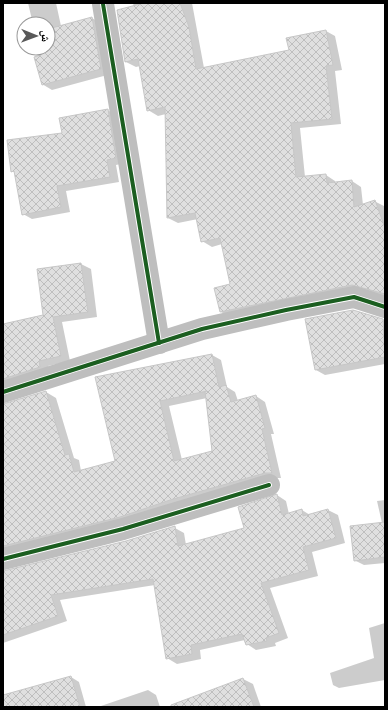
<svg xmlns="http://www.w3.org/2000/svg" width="388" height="710" viewBox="0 0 388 710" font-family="'Fira Sans Condensed','Noto Naskh Arabic',sans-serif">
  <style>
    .shadow { fill: #0003; fill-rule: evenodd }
    .building { fill: url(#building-cross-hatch); stroke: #c7c7c7; fill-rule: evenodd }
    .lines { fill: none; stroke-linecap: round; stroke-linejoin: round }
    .minor { stroke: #bebebe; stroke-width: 22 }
    .cycleway-casing { stroke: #fff; stroke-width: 6 }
    .cycleway { stroke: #1b5e20; stroke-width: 4 }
  </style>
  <defs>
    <pattern id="building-cross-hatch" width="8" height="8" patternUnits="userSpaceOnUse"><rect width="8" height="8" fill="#dfdfdf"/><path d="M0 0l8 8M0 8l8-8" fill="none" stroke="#bebebe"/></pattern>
  </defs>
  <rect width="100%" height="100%" fill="#fff"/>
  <!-- shadow -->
  <g class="shadow">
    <polygon points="28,3 56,3 61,26 92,18 102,24 111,74 52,90 42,84 42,55 40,48 48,48 48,24 33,24"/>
    <polygon points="133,3 192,3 204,68 290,51 326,31 335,36 342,70 335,71 341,124 300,128 305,177 326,175 335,181 335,183 352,181 361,187 363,205 374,201 384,206 385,296 362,290 230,317 221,312 232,285 222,244 212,247 202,241 198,219 178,223 168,218 166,114 158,116 148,110 140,66 136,67 126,62 134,7"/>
    <polygon points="107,110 117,115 125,163 116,165 119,182 66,191 70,212 32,219 23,214 16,173 12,171 63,134"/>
    <polygon points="81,264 91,269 97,317 62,322 70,361 48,366 50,372 3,390 3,325 44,316"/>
    <polygon points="353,311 385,320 385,364 325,375 316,370"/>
    <path d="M212,355L221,360L227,387L235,392L238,401L256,396L265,402L274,434H271L281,478H276L3,557V405L46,392L56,398L74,458L79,460L81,471L116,462L96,378ZM207,398L214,452L182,460L169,406Z"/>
    <polygon points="277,495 286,501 289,514 302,510 310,515 328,510 338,515 345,543 312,552 318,576 270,588 288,638 275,643 276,646 256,650 247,644 245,640 200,650 201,659 177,664 167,658 155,585 60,600 67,621 3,643 3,572 126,542 175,528 184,533 186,545 245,529"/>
    <polygon points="385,500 385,563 364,565 354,560 382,523 377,501"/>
    <polygon points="385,623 385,680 339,688 333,685 330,673 374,658 369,628"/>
    <polygon points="71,677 79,682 86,707 27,707"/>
    <polygon points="243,679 253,684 261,707 202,707"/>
    <polygon points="148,690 156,695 160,707 98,707"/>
  </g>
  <!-- building -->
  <g class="building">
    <polygon points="144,3 180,3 189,27 196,69 289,50 286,38 326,30 333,65 326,66 332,119 291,123 296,177 326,174 327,183 352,180 354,207 375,200 385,228 385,294 352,285 220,312 214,288 230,284 220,238 201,242 195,213 167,218 165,107 147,111 138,59 125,62 117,10"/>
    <polygon points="92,17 101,69 42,85 34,57 41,55 39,48 48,48 48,29"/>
    <polygon points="108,109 116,158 107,160 110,177 57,186 61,207 22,215 14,171 11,172 7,140 62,133 59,118"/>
    <polygon points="81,263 88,312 53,317 61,356 39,361 40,367 3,379 3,324 43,315 37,269"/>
    <polygon points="353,310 383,319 385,357 315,370 305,319"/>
    <path d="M212,354L219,387L226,385L231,402L256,395L265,428L262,429L272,473H265L170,500L120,517L3,546V404L46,391L65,455L69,454L74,472L115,461L95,377ZM205,391L212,451L174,461L160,401L207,391Z"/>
    <polygon points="277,494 282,515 302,509 303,516 328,509 336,538 303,547 309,570 261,583 279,633 266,638 267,641 246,645 242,634 191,645 192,654 166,659 153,579 51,595 58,616 3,635 3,571 126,541 175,526 178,546 244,528 238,507"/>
    <polygon points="385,522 385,557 354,561 350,526"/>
    <polygon points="71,676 80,707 3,707 3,695"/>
    <polygon points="243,678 254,707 171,707 171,705"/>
  </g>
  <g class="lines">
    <!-- minor -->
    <g class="minor">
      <polyline points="103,4 159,343"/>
      <polyline points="3,392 202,329 286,310 354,297 385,307"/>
      <polyline points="3,559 123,529 269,485"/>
    </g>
    <defs>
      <g id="cycleway">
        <polyline points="103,4 159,343"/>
        <polyline points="3,392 202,329 286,310 354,297 385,307"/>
        <polyline points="3,559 123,529 269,485"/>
      </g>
    </defs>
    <!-- cycleway casing -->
    <use href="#cycleway" class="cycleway-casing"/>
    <!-- cycleway -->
    <use href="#cycleway" class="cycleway"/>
  </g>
  <!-- border -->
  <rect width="388" height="710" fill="none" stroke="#000000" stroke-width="8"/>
  <!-- north arrow -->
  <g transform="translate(36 36) rotate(91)"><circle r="19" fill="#ffffff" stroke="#999999"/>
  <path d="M0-3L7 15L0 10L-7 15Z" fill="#595959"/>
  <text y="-6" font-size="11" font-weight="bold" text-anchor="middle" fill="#000000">ش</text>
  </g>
</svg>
